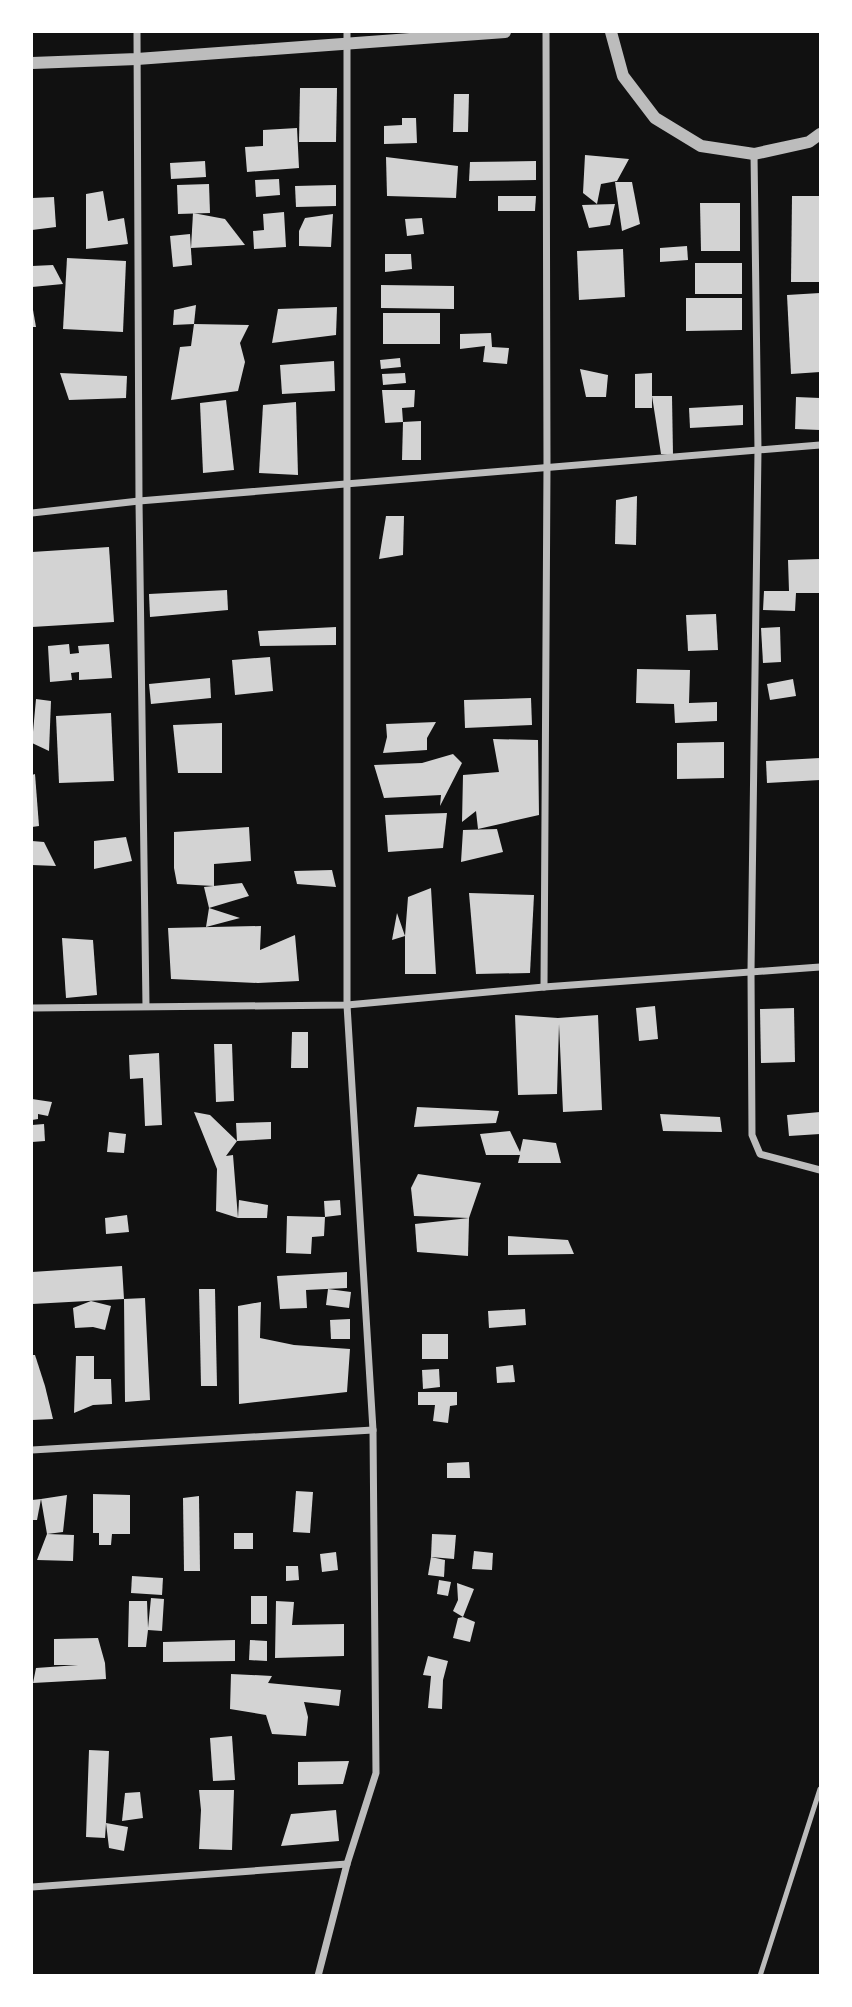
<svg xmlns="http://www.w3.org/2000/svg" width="852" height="2007" viewBox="0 0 852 2007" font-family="'Golos Text',sans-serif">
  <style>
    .building { fill: #d3d3d3 }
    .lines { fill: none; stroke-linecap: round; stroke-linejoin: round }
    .service { stroke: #bcbcbc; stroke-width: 5 }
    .minor { stroke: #bcbcbc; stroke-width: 7 }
    .tertiary { stroke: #bcbcbc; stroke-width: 12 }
  </style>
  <rect width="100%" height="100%" fill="#111"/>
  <!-- building -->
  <g class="building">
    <polygon points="300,88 337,88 336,142 299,142"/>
    <polygon points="454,94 469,94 468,132 453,132"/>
    <polygon points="402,118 416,118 417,143 384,144 384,126 402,125"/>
    <polygon points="297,128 299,168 247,172 245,147 263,146 263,130"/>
    <polygon points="585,155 629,159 617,181 601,184 597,204 583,193"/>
    <polygon points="386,157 458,166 456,198 387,196"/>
    <polygon points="205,161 206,177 171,179 170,163"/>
    <polygon points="536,161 536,180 469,181 470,162"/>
    <polygon points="279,179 280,195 256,197 255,180"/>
    <polygon points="615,182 632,182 640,224 622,231"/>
    <polygon points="209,184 210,213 178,214 177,185"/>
    <polygon points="336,185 336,206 296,207 295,186"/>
    <polygon points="103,191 108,221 124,218 128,244 86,249 86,194"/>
    <polygon points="498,196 536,196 535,211 498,211"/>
    <polygon points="792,196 820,196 820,282 791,282"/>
    <polygon points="54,197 56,227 32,230 32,198"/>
    <polygon points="700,203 740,203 740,251 701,251"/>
    <polygon points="615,204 610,225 589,228 582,205"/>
    <polygon points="284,212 286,247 254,249 253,231 264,230 263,214"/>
    <polygon points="193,213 225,219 245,245 191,248"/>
    <polygon points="333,214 331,247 299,246 299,231 305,218"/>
    <polygon points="422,218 424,234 407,236 405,219"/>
    <polygon points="190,234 192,265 173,267 170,236"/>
    <polygon points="687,246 688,260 660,262 660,248"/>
    <polygon points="623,249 625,297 579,300 577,251"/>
    <polygon points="385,254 411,254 412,269 385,272"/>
    <polygon points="67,258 126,261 123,332 63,329"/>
    <rect x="695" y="263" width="47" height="31"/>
    <polygon points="53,265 63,284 32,287 32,266"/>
    <polygon points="381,285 454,286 454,309 381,308"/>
    <polygon points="820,293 820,372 791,374 787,295"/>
    <polygon points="686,298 742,298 742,330 686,331"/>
    <polygon points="196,305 194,324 173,325 174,310"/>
    <polygon points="337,307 336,335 272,343 278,309"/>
    <polygon points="33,310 36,327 32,327"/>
    <rect x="383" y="313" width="57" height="31"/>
    <polygon points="194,324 249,325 240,343 245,362 238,391 171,400 180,347 191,346"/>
    <polygon points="491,333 492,347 509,348 507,364 483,362 485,346 460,349 460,334"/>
    <polygon points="400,358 401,367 381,369 380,360"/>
    <polygon points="334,361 335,391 282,394 280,365"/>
    <polygon points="580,369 608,375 606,397 586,397"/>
    <polygon points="60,373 127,376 126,398 69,400"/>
    <polygon points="405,373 406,383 383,385 382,374"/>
    <polygon points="652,373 652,408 635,408 635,374"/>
    <polygon points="382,390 415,390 414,407 402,408 403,422 385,423"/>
    <polygon points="652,396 672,396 673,455 661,454"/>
    <polygon points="796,397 820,398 820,430 795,429"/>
    <polygon points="226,400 234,470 203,473 200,403"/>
    <polygon points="296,402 298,475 259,473 263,405"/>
    <polygon points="743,405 743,425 690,428 689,408"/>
    <polygon points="421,421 421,460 402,460 403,422"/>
    <polygon points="637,496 636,545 615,544 616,500"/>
    <polygon points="386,516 404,516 403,555 379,559"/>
    <polygon points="109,547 114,622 32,627 32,552"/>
    <polygon points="820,559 820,593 796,593 795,611 763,610 764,591 789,591 788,560"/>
    <polygon points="227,590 228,610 150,617 149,594"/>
    <polygon points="716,614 718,650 688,651 686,615"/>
    <polygon points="336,627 336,645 260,646 258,631"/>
    <polygon points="780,627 781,662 763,663 761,628"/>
    <polygon points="69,644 70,654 79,653 78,646 109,644 112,678 79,680 79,672 71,673 72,680 50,682 48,646"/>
    <polygon points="270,657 273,691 235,695 232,660"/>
    <polygon points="637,669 690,670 689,703 717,702 717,721 675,723 674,704 636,703"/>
    <polygon points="210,678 211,698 151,704 149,684"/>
    <polygon points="793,679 796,696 770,700 767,684"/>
    <polygon points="531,698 532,725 465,728 464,700"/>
    <polygon points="36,699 51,701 49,751 32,743"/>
    <polygon points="111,713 114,781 59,783 56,716"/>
    <polygon points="436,722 427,738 427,750 383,753 387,737 386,724"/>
    <polygon points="222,723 222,773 178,773 173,725"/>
    <polygon points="493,739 538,740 539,815 478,829 476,811 462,822 463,775 499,772"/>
    <polygon points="724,742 724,778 677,779 677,743"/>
    <polygon points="453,754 462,763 440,806 441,795 384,798 374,765 422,763"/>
    <polygon points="820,758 820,780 767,783 766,761"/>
    <polygon points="35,774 39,826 32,827 32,775"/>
    <polygon points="447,813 443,848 388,852 385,815"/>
    <polygon points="249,827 251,861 214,864 214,886 177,884 174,868 174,832"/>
    <polygon points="497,829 503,852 461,862 463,830"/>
    <polygon points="126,837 132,861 94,869 94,841"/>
    <polygon points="32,841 44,842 56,866 32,865"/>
    <polygon points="332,870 336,887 297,884 294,871"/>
    <polygon points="242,883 249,896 209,908 240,918 206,927 209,908 204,887"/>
    <polygon points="431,888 436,974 405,974 405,936 392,940 397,913 405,936 408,897"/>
    <polygon points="469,893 534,895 530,973 476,974"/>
    <polygon points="261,926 260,950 295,935 299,981 258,983 171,979 168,928"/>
    <polygon points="62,938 93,940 97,995 66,998"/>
    <polygon points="655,1006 658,1039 639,1041 636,1008"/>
    <polygon points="794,1008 795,1062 761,1063 760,1009"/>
    <polygon points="515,1015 558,1018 598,1015 602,1110 563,1112 559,1024 557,1094 518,1095"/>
    <polygon points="292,1032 308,1032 308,1068 291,1068"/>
    <polygon points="214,1044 232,1044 234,1101 216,1102"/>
    <polygon points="159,1053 162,1125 145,1126 143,1078 130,1079 129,1055"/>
    <polygon points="32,1099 52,1102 48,1116 38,1114 38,1119 32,1120"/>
    <polygon points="417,1107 499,1111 496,1123 414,1127"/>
    <polygon points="194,1112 210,1115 237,1141 236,1123 271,1122 271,1139 237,1141 226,1156 233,1155 238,1218 216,1211 217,1169"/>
    <polygon points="820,1112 820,1134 789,1136 787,1115"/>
    <polygon points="660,1114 720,1117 722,1132 663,1131"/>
    <polygon points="44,1124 45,1141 32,1142 32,1125"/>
    <polygon points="510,1131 520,1152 523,1139 556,1143 561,1163 518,1163 520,1155 486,1155 480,1134"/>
    <polygon points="109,1132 126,1134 124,1153 107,1152"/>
    <polygon points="418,1174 481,1183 469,1218 414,1216 411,1188"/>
    <polygon points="239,1200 268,1205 267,1218 238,1218"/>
    <polygon points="340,1200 341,1215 325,1217 324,1201"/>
    <polygon points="127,1215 129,1232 106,1234 105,1218"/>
    <polygon points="287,1216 325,1217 324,1236 312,1237 311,1254 286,1253"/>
    <polygon points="469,1218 468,1256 417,1252 415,1224"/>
    <polygon points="508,1236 568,1240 574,1254 508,1255"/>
    <polygon points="122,1266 124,1299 145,1298 150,1400 125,1402 124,1299 32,1304 32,1272"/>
    <polygon points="347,1272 347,1288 306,1290 307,1308 280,1309 277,1276"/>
    <polygon points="199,1289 215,1289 217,1386 201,1386"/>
    <polygon points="328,1289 351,1292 349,1308 326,1305"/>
    <polygon points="91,1301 111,1306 105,1330 93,1327 75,1328 73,1308"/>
    <polygon points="261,1302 260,1338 294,1345 350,1349 347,1392 239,1404 238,1306"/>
    <polygon points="525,1309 526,1325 489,1328 488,1311"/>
    <polygon points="350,1319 350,1339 331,1339 330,1320"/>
    <rect x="422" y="1334" width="26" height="25"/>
    <polygon points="32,1355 35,1355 45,1386 53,1419 32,1420"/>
    <polygon points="76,1356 94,1356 94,1379 111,1379 112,1404 93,1405 74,1413"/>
    <polygon points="513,1365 515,1382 497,1383 496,1367"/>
    <polygon points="439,1369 440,1387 423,1389 422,1370"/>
    <polygon points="418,1392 457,1392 457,1405 450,1406 448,1423 433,1421 435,1405 418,1405"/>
    <polygon points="469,1462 470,1478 447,1478 447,1463"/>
    <polygon points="296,1491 313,1492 310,1533 293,1532"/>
    <polygon points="93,1494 130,1495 130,1534 112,1534 111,1545 99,1545 99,1533 93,1533"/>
    <polygon points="67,1495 63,1532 47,1534 74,1535 73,1561 37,1560 47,1534 41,1499"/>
    <polygon points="199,1496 200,1571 184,1571 183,1498"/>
    <polygon points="41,1499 37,1520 32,1520 32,1500"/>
    <rect x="234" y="1533" width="19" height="16"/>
    <polygon points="432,1534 456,1535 454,1559 431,1557"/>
    <polygon points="474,1551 493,1553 492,1570 472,1569"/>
    <polygon points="336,1552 338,1570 322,1572 320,1554"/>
    <polygon points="431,1557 445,1560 444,1577 428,1575"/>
    <polygon points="286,1566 298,1566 299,1580 286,1581"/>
    <polygon points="132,1576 163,1578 162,1595 131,1593"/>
    <polygon points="439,1580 451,1582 448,1596 437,1594"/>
    <polygon points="457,1583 474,1589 463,1617 453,1611 458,1600"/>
    <rect x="251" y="1596" width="16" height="28"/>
    <polygon points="151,1598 164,1599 162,1631 148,1630 146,1647 128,1647 129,1601 147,1601 148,1628"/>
    <polygon points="276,1601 294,1602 292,1625 344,1624 344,1656 275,1658"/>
    <polygon points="463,1617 475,1622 470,1642 453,1638 458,1618"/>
    <polygon points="98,1638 105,1663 106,1679 33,1683 36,1668 78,1665 54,1665 54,1639"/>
    <polygon points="235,1640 235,1661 163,1662 163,1642"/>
    <polygon points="250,1640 267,1641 267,1661 249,1660"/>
    <polygon points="428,1656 448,1661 443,1680 442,1709 428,1708 431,1676 423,1675"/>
    <polygon points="231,1674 272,1676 268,1683 341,1690 339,1706 304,1702 308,1717 306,1736 272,1734 266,1715 230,1709"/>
    <polygon points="232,1736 235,1780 213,1781 210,1738"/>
    <polygon points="89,1750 109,1751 106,1823 128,1827 124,1851 109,1848 106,1823 105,1838 86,1837"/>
    <polygon points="349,1761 343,1784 298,1785 298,1762"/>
    <polygon points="199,1790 234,1790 232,1850 199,1849 201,1810"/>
    <polygon points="140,1792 143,1818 122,1821 125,1793"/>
    <polygon points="336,1810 339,1841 281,1846 291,1814"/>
  </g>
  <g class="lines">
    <!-- service -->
    <polyline class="service" points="760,1976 820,1789"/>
    <!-- minor -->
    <g class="minor">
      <polyline points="137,32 139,501 146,1006"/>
      <polyline points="754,154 758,450 751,971 752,1135 760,1154 820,1170"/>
      <polyline points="32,513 139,501 820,445"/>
      <polyline points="544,987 547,466 546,32"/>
      <polyline points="32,1008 347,1005 544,987 820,967"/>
      <polyline points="32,1450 373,1430"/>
      <polyline points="32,1887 347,1864"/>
      <polyline points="318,1976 347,1864 376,1773 373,1430 347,1005 347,32"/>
    </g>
    <!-- tertiary -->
    <g class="tertiary">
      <polyline points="611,32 623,76 655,118 701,146 754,154 809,142 820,134"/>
      <polyline points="32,63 137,59 505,32"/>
    </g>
  </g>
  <!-- border -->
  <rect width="852" height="2007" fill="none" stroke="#ffffff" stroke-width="66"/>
</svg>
